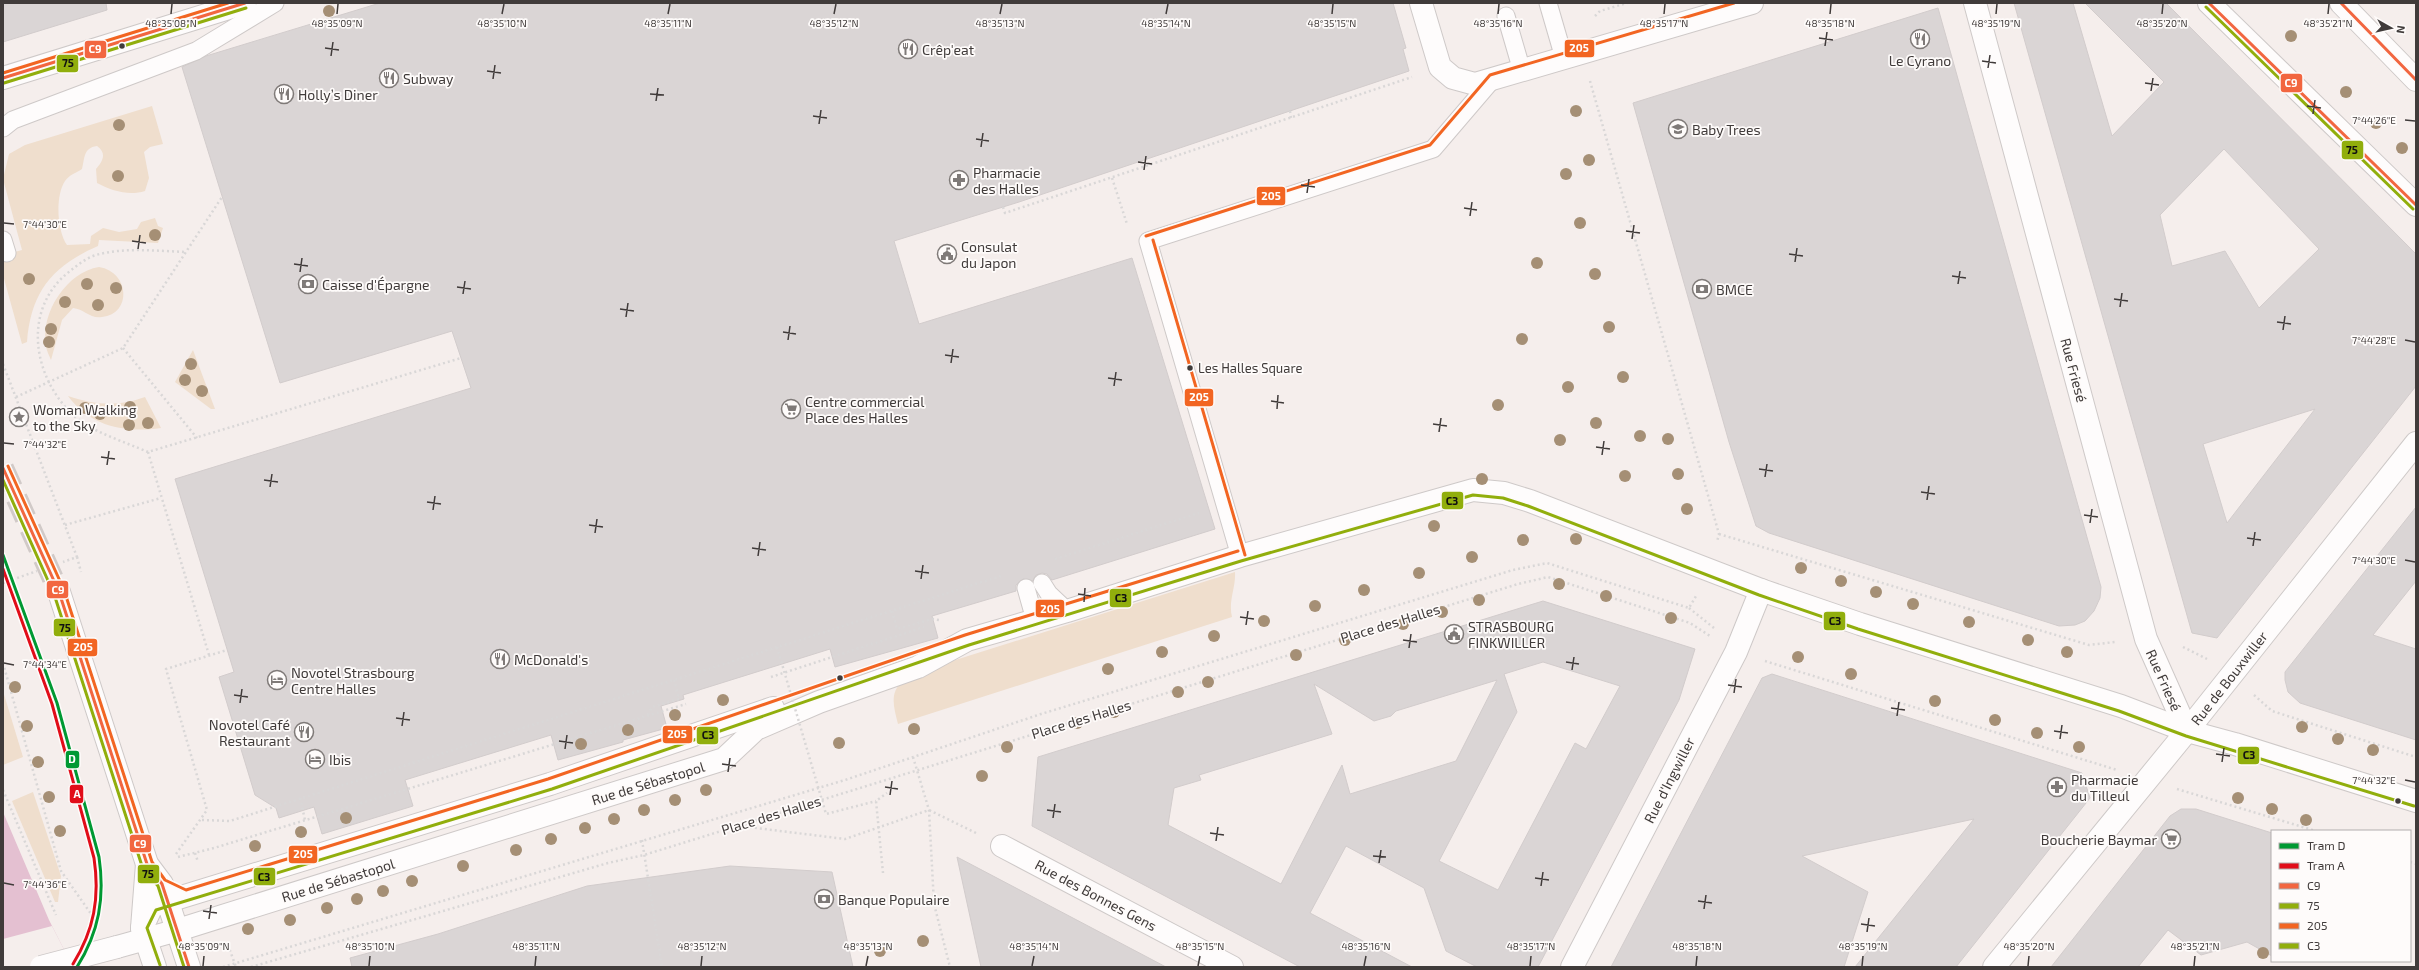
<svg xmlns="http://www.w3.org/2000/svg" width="2419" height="970" viewBox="0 0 2419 970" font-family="'Exo 2',sans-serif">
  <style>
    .green { fill: #efdecd }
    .water { fill: #e4c0d1 }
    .pier { fill: #f5eeec }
    .building { fill: #dad5d5; stroke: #d2cccc; fill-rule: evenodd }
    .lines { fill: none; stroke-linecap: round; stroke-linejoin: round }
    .minor-tunnel { stroke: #d1cac8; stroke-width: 22; stroke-dasharray: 22 11; stroke-linecap: butt }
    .service-casing { stroke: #cec9c8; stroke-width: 19 }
    .pedestrian-casing { stroke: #cec9c8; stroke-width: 24 }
    .minor-casing { stroke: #cec9c8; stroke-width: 24 }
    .secondary-casing { stroke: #cec9c8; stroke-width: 24 }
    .path { stroke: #d9d7d7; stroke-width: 2.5; stroke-dasharray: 2 3; stroke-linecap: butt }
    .service { stroke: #fefcfc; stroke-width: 17 }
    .pedestrian { stroke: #fefcfc; stroke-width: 22 }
    .minor { stroke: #fefcfc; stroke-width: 22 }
    .secondary { stroke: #fefcfc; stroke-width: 22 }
    .minor-bridge-casing { stroke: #cec9c8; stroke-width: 24; stroke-linecap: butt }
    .path-bridge { stroke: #d9d7d7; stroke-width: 2.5; stroke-dasharray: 2 3; stroke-linecap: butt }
    .minor-bridge { stroke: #fefcfc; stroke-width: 22 }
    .bus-1-casing { stroke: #fefbfa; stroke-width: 6 }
    .bus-2-casing { stroke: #fefbfa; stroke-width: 6 }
    .bus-3-casing { stroke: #fefbfa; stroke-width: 6 }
    .bus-4-casing { stroke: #fefbfa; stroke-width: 6 }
    .bus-1 { stroke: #f26640; stroke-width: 3 }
    .bus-2 { stroke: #91ae0c; stroke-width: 3 }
    .bus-3 { stroke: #f26522; stroke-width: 3 }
    .bus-4 { stroke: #91ae0c; stroke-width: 3 }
    .tram-1-casing { stroke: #fefbfa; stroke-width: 6 }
    .tram-2-casing { stroke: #fefbfa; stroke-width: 6 }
    .tram-1 { stroke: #093; stroke-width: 3 }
    .tram-2 { stroke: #e10d19; stroke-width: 3 }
    .tree { fill: #a58f75 }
    .ticks { fill: none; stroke: #403b3a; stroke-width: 1.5 }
    .bus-dot { fill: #403b3a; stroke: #fefbfa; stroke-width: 1.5 }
    .labels { text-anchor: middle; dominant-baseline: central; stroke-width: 3.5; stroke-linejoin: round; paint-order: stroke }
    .bus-label { font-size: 13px; fill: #403b3a; stroke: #fefbfa; text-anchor: start }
    .poi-label { font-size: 14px; fill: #403b3a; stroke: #fefbfa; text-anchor: start }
    .street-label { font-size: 14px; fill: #403b3a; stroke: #fefbfa }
    .ticks-label { font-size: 10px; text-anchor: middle; fill: #403b3a; stroke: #fefbfa; stroke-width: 3.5; stroke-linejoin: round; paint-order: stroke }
    .line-badge { stroke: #fefbfa; stroke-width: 1.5 }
    .badge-label { font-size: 11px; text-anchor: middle; font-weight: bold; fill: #fff }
    .pale-badge-label { font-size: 11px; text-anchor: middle; font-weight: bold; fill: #111 }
  </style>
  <rect width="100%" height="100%" fill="#f5eeec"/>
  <!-- green -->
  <g class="green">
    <path d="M152,106L163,144L150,147L144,152L149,178L145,191C129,196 112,191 97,183L96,169C103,161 107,153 97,146C83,148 85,158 82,169C76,173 69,175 65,181C55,196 57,231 67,245L90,244L91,236L103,228L119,232L137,229L141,222L155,218L158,226L163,228L158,243L99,240L98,246C52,266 31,292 27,342L22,344L3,275V255L22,250L3,179L9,154L25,145Z"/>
    <path d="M99,267C130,272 132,314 102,317C90,319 84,309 73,308L62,320L51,360C49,355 46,350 46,345C40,313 67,272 99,267Z"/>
    <polygon points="193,350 215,409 211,409 175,382"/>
    <path d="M68,396C95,405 118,407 145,397L161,428C125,433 91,427 68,396Z"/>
    <path d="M1235,572C1236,588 1228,601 1232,617L898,724C892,701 889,689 911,674Z"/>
    <polygon points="3,691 23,757 3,765"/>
    <polygon points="33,792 61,876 58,902 55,902 12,801"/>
  </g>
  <!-- water -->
  <polygon class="water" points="3,812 49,920 73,967 3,967"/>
  <!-- pier -->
  <polygon class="pier" points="52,926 73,967 3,967 3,939"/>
  <!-- building -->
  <g class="building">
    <polygon points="3,3 106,3 107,10 3,42"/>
    <polygon points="380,3 1393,3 1406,48 1403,49 1409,71 1019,202 894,241 919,324 1132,258 1215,529 1052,580 1047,574 1042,573 1036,575 1033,581 1023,579 1016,585 1016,591 932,616 938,638 835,667 830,649 683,695 684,699 661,706 667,728 623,740 623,742 558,760 551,735 405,780 413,806 322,834 314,807 279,818 276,808 255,795 219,677 234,672 175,479 471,388 452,331 280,383 182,67 206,56"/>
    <path d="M2014,3H2073L2112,136L2164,82L2085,3H2166L2416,254V386L2217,638L2192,633ZM2224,149L2319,249L2259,308L2225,251L2172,266L2160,215ZM2315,409L2227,523L2203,444Z"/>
    <polygon points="1938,8 2101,587 2100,598 2094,611 2085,621 2075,625 2059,626 1769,533 1756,526 1729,442 1633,103"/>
    <polygon points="2416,507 2416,581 2373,635 2416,649 2416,740 2300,703 2288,692 2285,680 2285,672"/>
    <path d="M1543,601L1695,649L1679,700L1538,967H1477L1446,951L1424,888L1346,846L1310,913L1412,967H1300L1032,826L1038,757ZM1543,662L1620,686L1586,749L1575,743L1498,890L1439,861L1517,712L1504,674ZM1497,680L1456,761L1350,794L1342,765L1281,884L1168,825L1174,788L1201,780L1199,775L1332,734L1314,684L1374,721L1391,716L1396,711Z"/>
    <polygon points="1772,674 2082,773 2090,798 1956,967 1855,967 1974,819 1802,856 1868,892 1844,967 1611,967 1762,678"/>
    <polygon points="2181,809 2196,809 2272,833 2272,956 2247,942 2201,955 2168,930 2138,967 2051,967 2170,816"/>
    <polygon points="957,857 1166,967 981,967"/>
    <polygon points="730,866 832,872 853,967 352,967 350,958 438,934 587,886"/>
  </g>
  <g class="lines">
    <!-- minor-tunnel -->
    <polyline class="minor-tunnel" points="3,468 59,592"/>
    <defs>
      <g id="service">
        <polyline points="1548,3 1564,58"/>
        <polyline points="1506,16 1522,71"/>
        <polyline points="3,128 13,120 196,51 275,3"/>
        <polyline points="3,240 7,253"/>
        <polyline points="1240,556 1148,241 1433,149 1492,80"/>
        <polyline points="1042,583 1049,594 1067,611"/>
        <polyline points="1026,588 1035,620"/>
      </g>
      <polyline id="pedestrian" points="1002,846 1232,967"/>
      <g id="minor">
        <polyline points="1421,3 1440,67 1453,78 1475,84 1752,3"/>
        <polyline points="1975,3 2146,639 2187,731"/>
        <polyline points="3,78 245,3"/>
        <polyline points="59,592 147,864 162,884 189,967"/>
        <polyline points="147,864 142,928 155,967"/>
        <polyline points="142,928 152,906 550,784 773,708"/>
        <polyline points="117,947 178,930 724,759 756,729 819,702 918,667 967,640 1067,611 1240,556 1473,490 1504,493 1530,501 1761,590 1860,624 2121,706 2187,731 2235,744 2416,801"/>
        <polyline points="1572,967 1736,652 1761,590"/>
        <polyline points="1994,967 2187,731 2416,443"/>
      </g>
      <g id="secondary">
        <polyline points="2209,3 2416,205"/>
        <polyline points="2341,3 2416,80"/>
      </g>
    </defs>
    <!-- service casing -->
    <use href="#service" class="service-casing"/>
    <!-- pedestrian casing -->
    <use href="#pedestrian" class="pedestrian-casing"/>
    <!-- minor casing -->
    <use href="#minor" class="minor-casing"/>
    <!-- secondary casing -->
    <use href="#secondary" class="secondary-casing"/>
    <!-- path -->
    <g class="path">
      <polyline points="1595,16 1600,11 1627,3"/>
      <polyline points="1590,81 1719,534 1717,542"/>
      <polyline points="1290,111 1291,118"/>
      <polyline points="1112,178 1127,224"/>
      <polyline points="1003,207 1005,213 1412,77"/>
      <polyline points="123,348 197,438"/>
      <polyline points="3,364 77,557 63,562"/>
      <polyline points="16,397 123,348 222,197"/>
      <path d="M148,452C125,442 89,431 72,414C32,375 22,308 70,271C78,265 86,258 96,255C124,247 157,251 186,252"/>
      <polyline points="65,525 161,498"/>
      <polyline points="1719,534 2089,645 2115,642"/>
      <polyline points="77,557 81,572"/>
      <polyline points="1055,559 1199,513"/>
      <polyline points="3,583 37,571"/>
      <polyline points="1689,608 1714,628"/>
      <polyline points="892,611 897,629 933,619 939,620"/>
      <polyline points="2183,647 2207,659"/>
      <polyline points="209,655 148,452 461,358"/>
      <polyline points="1765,661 2117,770"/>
      <polyline points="3,663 61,871 96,921"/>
      <polyline points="771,677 924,627"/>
      <polyline points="2254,695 2272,711 2416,757"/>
      <polyline points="648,715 652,707 679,699 674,679"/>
      <polyline points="913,757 929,810 934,904 950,967"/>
      <polyline points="2177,789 2316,831"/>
      <polyline points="3,790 56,915"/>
      <polyline points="300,798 305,820"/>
      <polyline points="202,820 230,821 1001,576"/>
      <polyline points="740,826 845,839 929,810 976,833"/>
      <polyline points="642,840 662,967"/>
      <polyline points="195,853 198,862"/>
      <polyline points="176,854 207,810 166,669 227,650"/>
      <polyline points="178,857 214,848 686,704"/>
      <polyline points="2410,862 2416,864"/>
      <polyline points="883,873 876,801 887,793"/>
      <polyline points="228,945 236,967"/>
      <polyline points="223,967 845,780 1041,714 1513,570 1547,563 1689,608 1696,596"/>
      <polyline points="251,967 608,863 644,855 1518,584 1548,577 1690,623 1710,636"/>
    </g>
    <!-- service -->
    <use href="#service" class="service"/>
    <!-- pedestrian -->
    <use href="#pedestrian" class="pedestrian"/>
    <!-- minor -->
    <use href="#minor" class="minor"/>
    <!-- secondary -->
    <use href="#secondary" class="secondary"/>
    <defs>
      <polyline id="minor-bridge" points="41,967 117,947"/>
    </defs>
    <!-- minor-bridge casing -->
    <use href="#minor-bridge" class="minor-bridge-casing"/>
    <!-- path-bridge -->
    <polyline class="path-bridge" points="777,647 826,814 876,801"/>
    <!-- minor-bridge -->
    <use href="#minor-bridge" class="minor-bridge"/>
    <defs>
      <g id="bus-1">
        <polyline points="2209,3 2416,205"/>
        <polyline points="2341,3 2416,80"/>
        <polyline points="3,78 245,3"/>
        <polyline points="3,468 59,592 147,864 162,884 189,967"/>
      </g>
      <g id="bus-2">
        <polyline points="2206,7 2413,209"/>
        <polyline points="4,83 246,8"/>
        <polyline points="3,480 54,594 142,866 158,886 184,967"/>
      </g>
      <g id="bus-3">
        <polyline points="3,73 228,3"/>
        <polyline points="1146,236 1430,145 1490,75 1734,3"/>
        <polyline points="1153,240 1245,555"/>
        <polyline points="8,466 64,590 152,862 165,880 186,890 548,779 965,635 1238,551"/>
      </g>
      <polyline id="bus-4" points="160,965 147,928 156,910 552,789 969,645 1241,561 1473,495 1503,498 1528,506 1759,595 1858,629 2119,711 2186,736 2414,806"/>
    </defs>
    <!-- bus-1 casing -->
    <use href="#bus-1" class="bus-1-casing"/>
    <!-- bus-2 casing -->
    <use href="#bus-2" class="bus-2-casing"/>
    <!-- bus-3 casing -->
    <use href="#bus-3" class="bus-3-casing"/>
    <!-- bus-4 casing -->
    <use href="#bus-4" class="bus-4-casing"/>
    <!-- bus-1 -->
    <use href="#bus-1" class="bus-1"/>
    <!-- bus-2 -->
    <use href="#bus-2" class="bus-2"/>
    <!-- bus-3 -->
    <use href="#bus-3" class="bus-3"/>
    <!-- bus-4 -->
    <use href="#bus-4" class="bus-4"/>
    <defs>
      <path id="tram-1" d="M3,555L57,703L99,857C105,898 99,932 77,967"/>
      <path id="tram-2" d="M3,569L52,704L94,858C100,898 94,930 73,964"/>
    </defs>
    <!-- tram-1 casing -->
    <use href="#tram-1" class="tram-1-casing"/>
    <!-- tram-2 casing -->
    <use href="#tram-2" class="tram-2-casing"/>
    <!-- tram-1 -->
    <use href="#tram-1" class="tram-1"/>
    <!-- tram-2 -->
    <use href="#tram-2" class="tram-2"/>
  </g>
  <!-- trees -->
  <g class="tree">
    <circle cx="329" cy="11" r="6"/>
    <circle cx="2291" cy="36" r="6"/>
    <circle cx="2346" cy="92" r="6"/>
    <circle cx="1576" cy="111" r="6"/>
    <circle cx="2376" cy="123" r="6"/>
    <circle cx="119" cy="125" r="6"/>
    <circle cx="2402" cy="148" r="6"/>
    <circle cx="1589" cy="160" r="6"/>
    <circle cx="1566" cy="174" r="6"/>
    <circle cx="118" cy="176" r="6"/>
    <circle cx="1580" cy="223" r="6"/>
    <circle cx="155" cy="235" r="6"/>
    <circle cx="1537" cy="263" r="6"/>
    <circle cx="1595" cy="274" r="6"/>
    <circle cx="29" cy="279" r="6"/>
    <circle cx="87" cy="284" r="6"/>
    <circle cx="116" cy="288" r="6"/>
    <circle cx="65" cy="302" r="6"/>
    <circle cx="98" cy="305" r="6"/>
    <circle cx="1609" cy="327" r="6"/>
    <circle cx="51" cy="329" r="6"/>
    <circle cx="1522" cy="339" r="6"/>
    <circle cx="49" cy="342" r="6"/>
    <circle cx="191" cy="364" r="6"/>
    <circle cx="1623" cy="377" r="6"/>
    <circle cx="185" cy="380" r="6"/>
    <circle cx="1568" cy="387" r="6"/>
    <circle cx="202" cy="391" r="6"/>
    <circle cx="1498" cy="405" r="6"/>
    <circle cx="130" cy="407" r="6"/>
    <circle cx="85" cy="408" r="6"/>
    <circle cx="100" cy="414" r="6"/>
    <circle cx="148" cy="423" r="6"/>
    <circle cx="1596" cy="423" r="6"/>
    <circle cx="129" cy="425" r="6"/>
    <circle cx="1640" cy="436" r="6"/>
    <circle cx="1668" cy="439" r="6"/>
    <circle cx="1560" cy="440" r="6"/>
    <circle cx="1678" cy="474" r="6"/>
    <circle cx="1625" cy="476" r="6"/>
    <circle cx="1482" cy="479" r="6"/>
    <circle cx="1687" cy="509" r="6"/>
    <circle cx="1434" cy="526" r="6"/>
    <circle cx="1576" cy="539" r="6"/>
    <circle cx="1523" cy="540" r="6"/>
    <circle cx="1472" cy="557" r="6"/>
    <circle cx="1801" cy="568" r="6"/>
    <circle cx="1419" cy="573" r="6"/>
    <circle cx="1841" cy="581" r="6"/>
    <circle cx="1559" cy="584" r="6"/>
    <circle cx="1364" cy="590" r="6"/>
    <circle cx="1876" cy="592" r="6"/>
    <circle cx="1606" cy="596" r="6"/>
    <circle cx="1479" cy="600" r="6"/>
    <circle cx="1913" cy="604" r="6"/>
    <circle cx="1315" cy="606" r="6"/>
    <circle cx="1442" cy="612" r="6"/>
    <circle cx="1671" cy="618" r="6"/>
    <circle cx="1264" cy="621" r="6"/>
    <circle cx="1969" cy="622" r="6"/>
    <circle cx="1403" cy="624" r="6"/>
    <circle cx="1214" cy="636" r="6"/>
    <circle cx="1345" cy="640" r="6"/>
    <circle cx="2028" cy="640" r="6"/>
    <circle cx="1162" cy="652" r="6"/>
    <circle cx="2067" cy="652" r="6"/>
    <circle cx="1296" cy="655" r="6"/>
    <circle cx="1798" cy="657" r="6"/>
    <circle cx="1108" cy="669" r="6"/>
    <circle cx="1851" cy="674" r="6"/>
    <circle cx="1208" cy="682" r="6"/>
    <circle cx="15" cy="687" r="6"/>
    <circle cx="1178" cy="692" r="6"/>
    <circle cx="723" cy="700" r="6"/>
    <circle cx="1935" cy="701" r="6"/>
    <circle cx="1114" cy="712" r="6"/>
    <circle cx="675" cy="715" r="6"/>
    <circle cx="1995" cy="720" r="6"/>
    <circle cx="1077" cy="723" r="6"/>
    <circle cx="27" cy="726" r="6"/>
    <circle cx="2302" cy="727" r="6"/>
    <circle cx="914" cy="729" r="6"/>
    <circle cx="628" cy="730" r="6"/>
    <circle cx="2037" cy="733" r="6"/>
    <circle cx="2338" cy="739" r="6"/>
    <circle cx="839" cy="743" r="6"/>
    <circle cx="581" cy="744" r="6"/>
    <circle cx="1007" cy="747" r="6"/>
    <circle cx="2079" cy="747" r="6"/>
    <circle cx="2373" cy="750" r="6"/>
    <circle cx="38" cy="762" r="6"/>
    <circle cx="982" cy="776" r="6"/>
    <circle cx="706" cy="790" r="6"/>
    <circle cx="49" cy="797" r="6"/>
    <circle cx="2238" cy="798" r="6"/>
    <circle cx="675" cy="800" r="6"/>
    <circle cx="2272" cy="809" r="6"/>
    <circle cx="644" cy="810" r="6"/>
    <circle cx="346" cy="818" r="6"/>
    <circle cx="614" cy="819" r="6"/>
    <circle cx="2306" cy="820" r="6"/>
    <circle cx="585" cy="828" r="6"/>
    <circle cx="60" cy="831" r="6"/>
    <circle cx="301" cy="832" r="6"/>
    <circle cx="551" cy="839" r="6"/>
    <circle cx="255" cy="846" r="6"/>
    <circle cx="516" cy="850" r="6"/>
    <circle cx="463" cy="866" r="6"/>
    <circle cx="412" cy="881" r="6"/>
    <circle cx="383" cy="891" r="6"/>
    <circle cx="357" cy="899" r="6"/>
    <circle cx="327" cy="908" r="6"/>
    <circle cx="290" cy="920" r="6"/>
    <circle cx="248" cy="929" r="6"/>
    <circle cx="923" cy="941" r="6"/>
    <circle cx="880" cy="951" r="6"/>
    <circle cx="2263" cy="953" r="6"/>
  </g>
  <!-- ticks -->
  <path class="ticks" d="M171,14L172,4M337,14L338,4M502,14L504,4M668,14L670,4M834,14L836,4M1000,14L1002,4M1166,14L1168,4M1332,14L1333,4M1498,14L1499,4M1664,14L1665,4M1830,14L1831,4M1996,14L1997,4M2162,14L2163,4M2328,14L2329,4M1819,38L1833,40M1825,46L1827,32M325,48L339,50M331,56L333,42M1982,61L1996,63M1988,68L1990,55M487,71L501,73M493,79L495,65M2145,83L2159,85M2151,91L2153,78M650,94L664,95M656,101L658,88M2307,106L2321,108M2313,114L2315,100M813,116L827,118M2405,120L2415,121M819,124L821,110M976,139L989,141M981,147L983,133M1138,162L1152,164M1144,170L1146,156M1301,185L1315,187M1307,193L1309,179M1464,208L1477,210M1470,216L1472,202M4,223L14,224M1626,231L1640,233M1632,239L1634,225M132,241L146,243M138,249L140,235M1789,254L1803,256M1795,262L1797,248M294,264L308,266M300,272L302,258M1952,276L1966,278M1958,284L1960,271M457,287L471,289M463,294L465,281M2114,299L2128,301M2120,307L2122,293M620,309L634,311M626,317L628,303M2277,322L2291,324M2283,330L2285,316M783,332L796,334M788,340L790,326M2405,340L2415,342M945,355L959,357M951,363L953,349M1108,378L1122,380M1114,386L1116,372M1271,401L1284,403M1277,409L1278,395M1433,424L1447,426M1439,432L1441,418M4,443L14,444M1596,447L1610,449M1602,455L1604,441M101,457L115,459M107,465L109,451M1759,469L1773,471M1765,477L1767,464M264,480L278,482M270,487L272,474M1921,492L1935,494M1927,500L1929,486M427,502L441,504M433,510L435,496M2084,515L2098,517M2090,523L2092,509M589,525L603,527M595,533L597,519M2247,538L2261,540M2253,546L2255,532M752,548L766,550M758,556L760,542M2405,560L2415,562M915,571L929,573M921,579L923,565M1078,594L1091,596M1084,602L1085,588M1240,617L1254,619M1246,625L1248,611M1403,640L1417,642M1409,648L1411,634M1566,662L1579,664M4,663L14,665M1572,670L1574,657M1728,685L1742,687M1734,693L1736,679M234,695L248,697M240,703L242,689M1891,708L1905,710M1897,716L1899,702M396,718L410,720M402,726L404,712M2054,731L2068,733M2060,739L2062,725M559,741L573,743M565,749L567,735M2216,754L2230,756M2222,762L2224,748M722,764L736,766M728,772L730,758M2405,780L2415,782M885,787L898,789M890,795L892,781M1047,810L1061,812M1053,818L1055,804M1210,833L1224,835M1216,841L1218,827M1373,856L1386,857M1379,863L1381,850M1535,878L1549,880M4,883L14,885M1541,886L1543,872M1698,901L1712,903M1704,909L1706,895M203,911L217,913M209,919L211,905M1861,924L1875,926M1867,932L1869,918M203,966L204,956M369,966L370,956M535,966L536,956M701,966L702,956M866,966L868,956M1032,966L1034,956M1198,966L1200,956M1364,966L1366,956M1530,966L1531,956M1696,966L1697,956M1862,966L1863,956M2028,966L2029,956M2194,966L2195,956"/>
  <!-- icons -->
  <defs>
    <symbol id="restaurant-ring" viewBox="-11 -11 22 22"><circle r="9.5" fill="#fefbfa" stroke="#7f7a78" stroke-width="1.5"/><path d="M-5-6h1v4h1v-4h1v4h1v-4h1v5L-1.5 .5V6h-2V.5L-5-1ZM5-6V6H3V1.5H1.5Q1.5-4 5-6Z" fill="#7f7a78"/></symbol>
    <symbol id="school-ring" viewBox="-11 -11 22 22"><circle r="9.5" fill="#fefbfa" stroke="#7f7a78" stroke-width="1.5"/><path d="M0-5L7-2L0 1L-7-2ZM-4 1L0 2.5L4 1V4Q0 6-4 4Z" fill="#7f7a78"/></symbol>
    <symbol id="pharmacy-ring" viewBox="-11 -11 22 22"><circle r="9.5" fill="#fefbfa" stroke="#7f7a78" stroke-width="1.5"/><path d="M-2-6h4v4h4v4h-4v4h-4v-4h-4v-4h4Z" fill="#7f7a78"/></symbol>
    <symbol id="civic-ring" viewBox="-11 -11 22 22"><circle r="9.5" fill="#fefbfa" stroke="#7f7a78" stroke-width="1.5"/><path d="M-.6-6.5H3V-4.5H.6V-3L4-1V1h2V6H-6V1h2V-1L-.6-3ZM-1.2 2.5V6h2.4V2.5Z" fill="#7f7a78"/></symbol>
    <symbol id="bank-ring" viewBox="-11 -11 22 22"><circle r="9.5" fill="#fefbfa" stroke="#7f7a78" stroke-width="1.5"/><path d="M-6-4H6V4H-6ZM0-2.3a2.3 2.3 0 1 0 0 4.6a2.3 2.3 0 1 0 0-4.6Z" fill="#7f7a78"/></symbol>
    <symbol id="supermarket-ring" viewBox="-11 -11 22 22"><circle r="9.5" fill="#fefbfa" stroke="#7f7a78" stroke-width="1.5"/><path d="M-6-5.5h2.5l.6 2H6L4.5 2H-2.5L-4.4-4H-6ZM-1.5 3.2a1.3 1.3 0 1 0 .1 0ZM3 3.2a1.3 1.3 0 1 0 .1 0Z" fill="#7f7a78"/></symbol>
    <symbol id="sight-ring" viewBox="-11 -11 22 22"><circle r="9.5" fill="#fefbfa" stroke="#7f7a78" stroke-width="1.5"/><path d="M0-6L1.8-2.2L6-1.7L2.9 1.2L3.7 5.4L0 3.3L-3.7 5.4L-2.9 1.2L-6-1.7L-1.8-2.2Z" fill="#7f7a78"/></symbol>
    <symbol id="hotel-ring" viewBox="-11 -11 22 22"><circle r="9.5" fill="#fefbfa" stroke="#7f7a78" stroke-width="1.5"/><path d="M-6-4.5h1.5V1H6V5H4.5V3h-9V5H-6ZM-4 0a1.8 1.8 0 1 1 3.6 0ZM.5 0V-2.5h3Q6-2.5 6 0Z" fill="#7f7a78"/></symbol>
  </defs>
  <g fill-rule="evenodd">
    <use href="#restaurant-ring" x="1909" y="28" width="22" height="22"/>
    <use href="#restaurant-ring" x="897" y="38" width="22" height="22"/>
    <use href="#restaurant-ring" x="378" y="67" width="22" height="22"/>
    <use href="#restaurant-ring" x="273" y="83" width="22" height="22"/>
    <use href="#school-ring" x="1667" y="118" width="22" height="22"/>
    <use href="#pharmacy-ring" x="948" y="169" width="22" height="22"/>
    <use href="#civic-ring" x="936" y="243" width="22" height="22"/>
    <use href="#bank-ring" x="297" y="273" width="22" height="22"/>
    <use href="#bank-ring" x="1691" y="278" width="22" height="22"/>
    <use href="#supermarket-ring" x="780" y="398" width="22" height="22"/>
    <use href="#sight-ring" x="8" y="406" width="22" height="22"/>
    <use href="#civic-ring" x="1443" y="623" width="22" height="22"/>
    <use href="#restaurant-ring" x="489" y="648" width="22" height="22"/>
    <use href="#hotel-ring" x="266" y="669" width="22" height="22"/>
    <use href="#restaurant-ring" x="293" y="721" width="22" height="22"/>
    <use href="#hotel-ring" x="304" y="748" width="22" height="22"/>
    <use href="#pharmacy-ring" x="2046" y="776" width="22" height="22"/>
    <use href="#supermarket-ring" x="2160" y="828" width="22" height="22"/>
    <use href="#bank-ring" x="813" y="888" width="22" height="22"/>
  </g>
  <!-- markers -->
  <g class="bus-dot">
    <circle cx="122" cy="46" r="3.5"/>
    <circle cx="1190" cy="368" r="3.5"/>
    <circle cx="840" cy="678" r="3.5"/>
    <circle cx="2398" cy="801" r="3.5"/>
  </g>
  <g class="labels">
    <!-- bus labels -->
    <g class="bus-label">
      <text x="1198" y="368">Les Halles Square</text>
    </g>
    <!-- poi labels -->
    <g class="poi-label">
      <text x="922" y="49">Crêp'eat</text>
      <text x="1920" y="60" text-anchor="middle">Le Cyrano</text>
      <text x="403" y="78">Subway</text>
      <text x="298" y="94">Holly’s Diner</text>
      <text x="1692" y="129">Baby Trees</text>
      <text x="973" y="172">Pharmacie<tspan x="973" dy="16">des Halles</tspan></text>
      <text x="961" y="246">Consulat<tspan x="961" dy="16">du Japon</tspan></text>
      <text x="322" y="284">Caisse d'Épargne</text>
      <text x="1716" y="289">BMCE</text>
      <text x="805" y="401">Centre commercial<tspan x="805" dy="16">Place des Halles</tspan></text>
      <text x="33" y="409">Woman Walking<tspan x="33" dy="16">to the Sky</tspan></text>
      <text x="1468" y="626">STRASBOURG<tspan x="1468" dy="16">FINKWILLER</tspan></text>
      <text x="514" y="659">McDonald's</text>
      <text x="291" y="672">Novotel Strasbourg<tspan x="291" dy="16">Centre Halles</tspan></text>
      <text x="290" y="724" text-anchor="end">Novotel Café<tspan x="290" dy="16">Restaurant</tspan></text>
      <text x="329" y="759">Ibis</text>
      <text x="2071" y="779">Pharmacie<tspan x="2071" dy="16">du Tilleul</tspan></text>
      <text x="2157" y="839" text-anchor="end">Boucherie Baymar</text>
      <text x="838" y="899">Banque Populaire</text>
    </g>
    <!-- street labels -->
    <g class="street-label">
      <text transform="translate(2074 370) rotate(75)">Rue Friesé</text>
      <text transform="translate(1390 623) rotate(-17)">Place des Halles</text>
      <text transform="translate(2229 678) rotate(-52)">Rue de Bouxwiller</text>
      <text transform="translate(2164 680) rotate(66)">Rue Friesé</text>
      <text transform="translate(1081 719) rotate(-17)">Place des Halles</text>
      <text transform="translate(1669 780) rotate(-63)">Rue d'Ingwiller</text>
      <text transform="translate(648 783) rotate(-17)">Rue de Sébastopol</text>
      <text transform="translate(771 815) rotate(-17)">Place des Halles</text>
      <text transform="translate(338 880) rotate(-17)">Rue de Sébastopol</text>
      <text transform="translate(1096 895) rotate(28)">Rue des Bonnes Gens</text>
    </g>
  </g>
  <g class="ticks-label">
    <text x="171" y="27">48°35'08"N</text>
    <text x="337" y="27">48°35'09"N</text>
    <text x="502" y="27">48°35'10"N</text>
    <text x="668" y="27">48°35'11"N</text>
    <text x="834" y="27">48°35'12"N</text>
    <text x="1000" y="27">48°35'13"N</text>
    <text x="1166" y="27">48°35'14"N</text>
    <text x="1332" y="27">48°35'15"N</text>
    <text x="1498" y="27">48°35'16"N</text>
    <text x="1664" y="27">48°35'17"N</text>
    <text x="1830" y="27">48°35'18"N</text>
    <text x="1996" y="27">48°35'19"N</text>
    <text x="2162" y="27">48°35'20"N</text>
    <text x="2328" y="27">48°35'21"N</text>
    <text x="2374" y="124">7°44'26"E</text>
    <text x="45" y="228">7°44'30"E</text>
    <text x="2374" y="344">7°44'28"E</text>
    <text x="45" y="448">7°44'32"E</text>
    <text x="2374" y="564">7°44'30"E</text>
    <text x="45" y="668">7°44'34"E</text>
    <text x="2374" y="784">7°44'32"E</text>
    <text x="45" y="888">7°44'36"E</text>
    <text x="204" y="950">48°35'09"N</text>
    <text x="370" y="950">48°35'10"N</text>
    <text x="536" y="950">48°35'11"N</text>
    <text x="702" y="950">48°35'12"N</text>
    <text x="868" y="950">48°35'13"N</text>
    <text x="1034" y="950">48°35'14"N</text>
    <text x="1200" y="950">48°35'15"N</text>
    <text x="1366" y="950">48°35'16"N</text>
    <text x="1531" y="950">48°35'17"N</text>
    <text x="1697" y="950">48°35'18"N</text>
    <text x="1863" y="950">48°35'19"N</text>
    <text x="2029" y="950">48°35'20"N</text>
    <text x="2195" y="950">48°35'21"N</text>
  </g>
  <g class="line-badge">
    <rect x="1564" y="39" width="31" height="19" rx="4" fill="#f26522"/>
    <rect x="84" y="40" width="23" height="19" rx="4" fill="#f26640"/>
    <rect x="56" y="54" width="23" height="19" rx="4" fill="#91ae0c"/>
    <rect x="2280" y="73" width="23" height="20" rx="4" fill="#f26640"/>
    <rect x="2341" y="140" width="23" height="20" rx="4" fill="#91ae0c"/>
    <rect x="1256" y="186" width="30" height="20" rx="4" fill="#f26522"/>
    <rect x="1184" y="388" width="30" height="19" rx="4" fill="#f26522"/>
    <rect x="1441" y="491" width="23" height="19" rx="4" fill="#91ae0c"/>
    <rect x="46" y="580" width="23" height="19" rx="4" fill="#f26640"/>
    <rect x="1109" y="588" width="23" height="20" rx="4" fill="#91ae0c"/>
    <rect x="1035" y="599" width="30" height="19" rx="4" fill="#f26522"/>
    <rect x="1823" y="611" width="23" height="20" rx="4" fill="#91ae0c"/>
    <rect x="53" y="618" width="23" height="19" rx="4" fill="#91ae0c"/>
    <rect x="67" y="638" width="31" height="19" rx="4" fill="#f26522"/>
    <rect x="662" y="725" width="31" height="19" rx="4" fill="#f26522"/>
    <rect x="696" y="726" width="23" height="19" rx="4" fill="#91ae0c"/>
    <rect x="2237" y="746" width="23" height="19" rx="4" fill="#91ae0c"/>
    <rect x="65" y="750" width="15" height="19" rx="4" fill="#093"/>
    <rect x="69" y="784" width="15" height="20" rx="4" fill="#e10d19"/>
    <rect x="129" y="834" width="23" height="19" rx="4" fill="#f26640"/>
    <rect x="288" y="845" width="30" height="19" rx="4" fill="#f26522"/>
    <rect x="137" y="864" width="23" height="20" rx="4" fill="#91ae0c"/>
    <rect x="253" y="867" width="23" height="19" rx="4" fill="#91ae0c"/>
  </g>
  <g class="badge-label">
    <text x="1579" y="52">205</text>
    <text x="95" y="53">C9</text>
    <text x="2291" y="87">C9</text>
    <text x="1271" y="200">205</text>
    <text x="1199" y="401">205</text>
    <text x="58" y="594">C9</text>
    <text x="1050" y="613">205</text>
    <text x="83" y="651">205</text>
    <text x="677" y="738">205</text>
    <text x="72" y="763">D</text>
    <text x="77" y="798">A</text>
    <text x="140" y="848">C9</text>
    <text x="303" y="858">205</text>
  </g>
  <g class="pale-badge-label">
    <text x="68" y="67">75</text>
    <text x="2352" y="154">75</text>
    <text x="1452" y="505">C3</text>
    <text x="1121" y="602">C3</text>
    <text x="1835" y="625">C3</text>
    <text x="65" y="632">75</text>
    <text x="708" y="739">C3</text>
    <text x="2249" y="759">C3</text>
    <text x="148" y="878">75</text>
    <text x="264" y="881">C3</text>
  </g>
  <!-- border -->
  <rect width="2419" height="970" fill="none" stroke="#403b3a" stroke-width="8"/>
  <!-- legend -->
  <rect x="2271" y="830" width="140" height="132" fill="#fefbfa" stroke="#b2aead"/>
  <rect x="2279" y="843" width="20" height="6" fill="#009933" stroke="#b2aead"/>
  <text x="2307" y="850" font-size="12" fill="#403b3a">Tram D</text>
  <rect x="2279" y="863" width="20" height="6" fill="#e10d19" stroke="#b2aead"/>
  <text x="2307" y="870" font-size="12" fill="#403b3a">Tram A</text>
  <rect x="2279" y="883" width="20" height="6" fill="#f26640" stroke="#b2aead"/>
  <text x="2307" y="890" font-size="12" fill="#403b3a">C9</text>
  <rect x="2279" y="903" width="20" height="6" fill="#91ae0c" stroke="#b2aead"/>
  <text x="2307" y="910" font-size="12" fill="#403b3a">75</text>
  <rect x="2279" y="923" width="20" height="6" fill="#f26522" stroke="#b2aead"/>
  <text x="2307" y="930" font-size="12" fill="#403b3a">205</text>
  <rect x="2279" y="943" width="20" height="6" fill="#91ae0c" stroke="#b2aead"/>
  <text x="2307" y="950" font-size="12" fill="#403b3a">C3</text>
  <!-- north arrow -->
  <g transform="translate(2391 28) rotate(98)" stroke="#fefbfa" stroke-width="3" paint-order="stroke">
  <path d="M0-3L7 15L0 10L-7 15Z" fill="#403b3a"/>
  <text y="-6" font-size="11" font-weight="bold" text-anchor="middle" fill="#403b3a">N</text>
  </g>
</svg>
